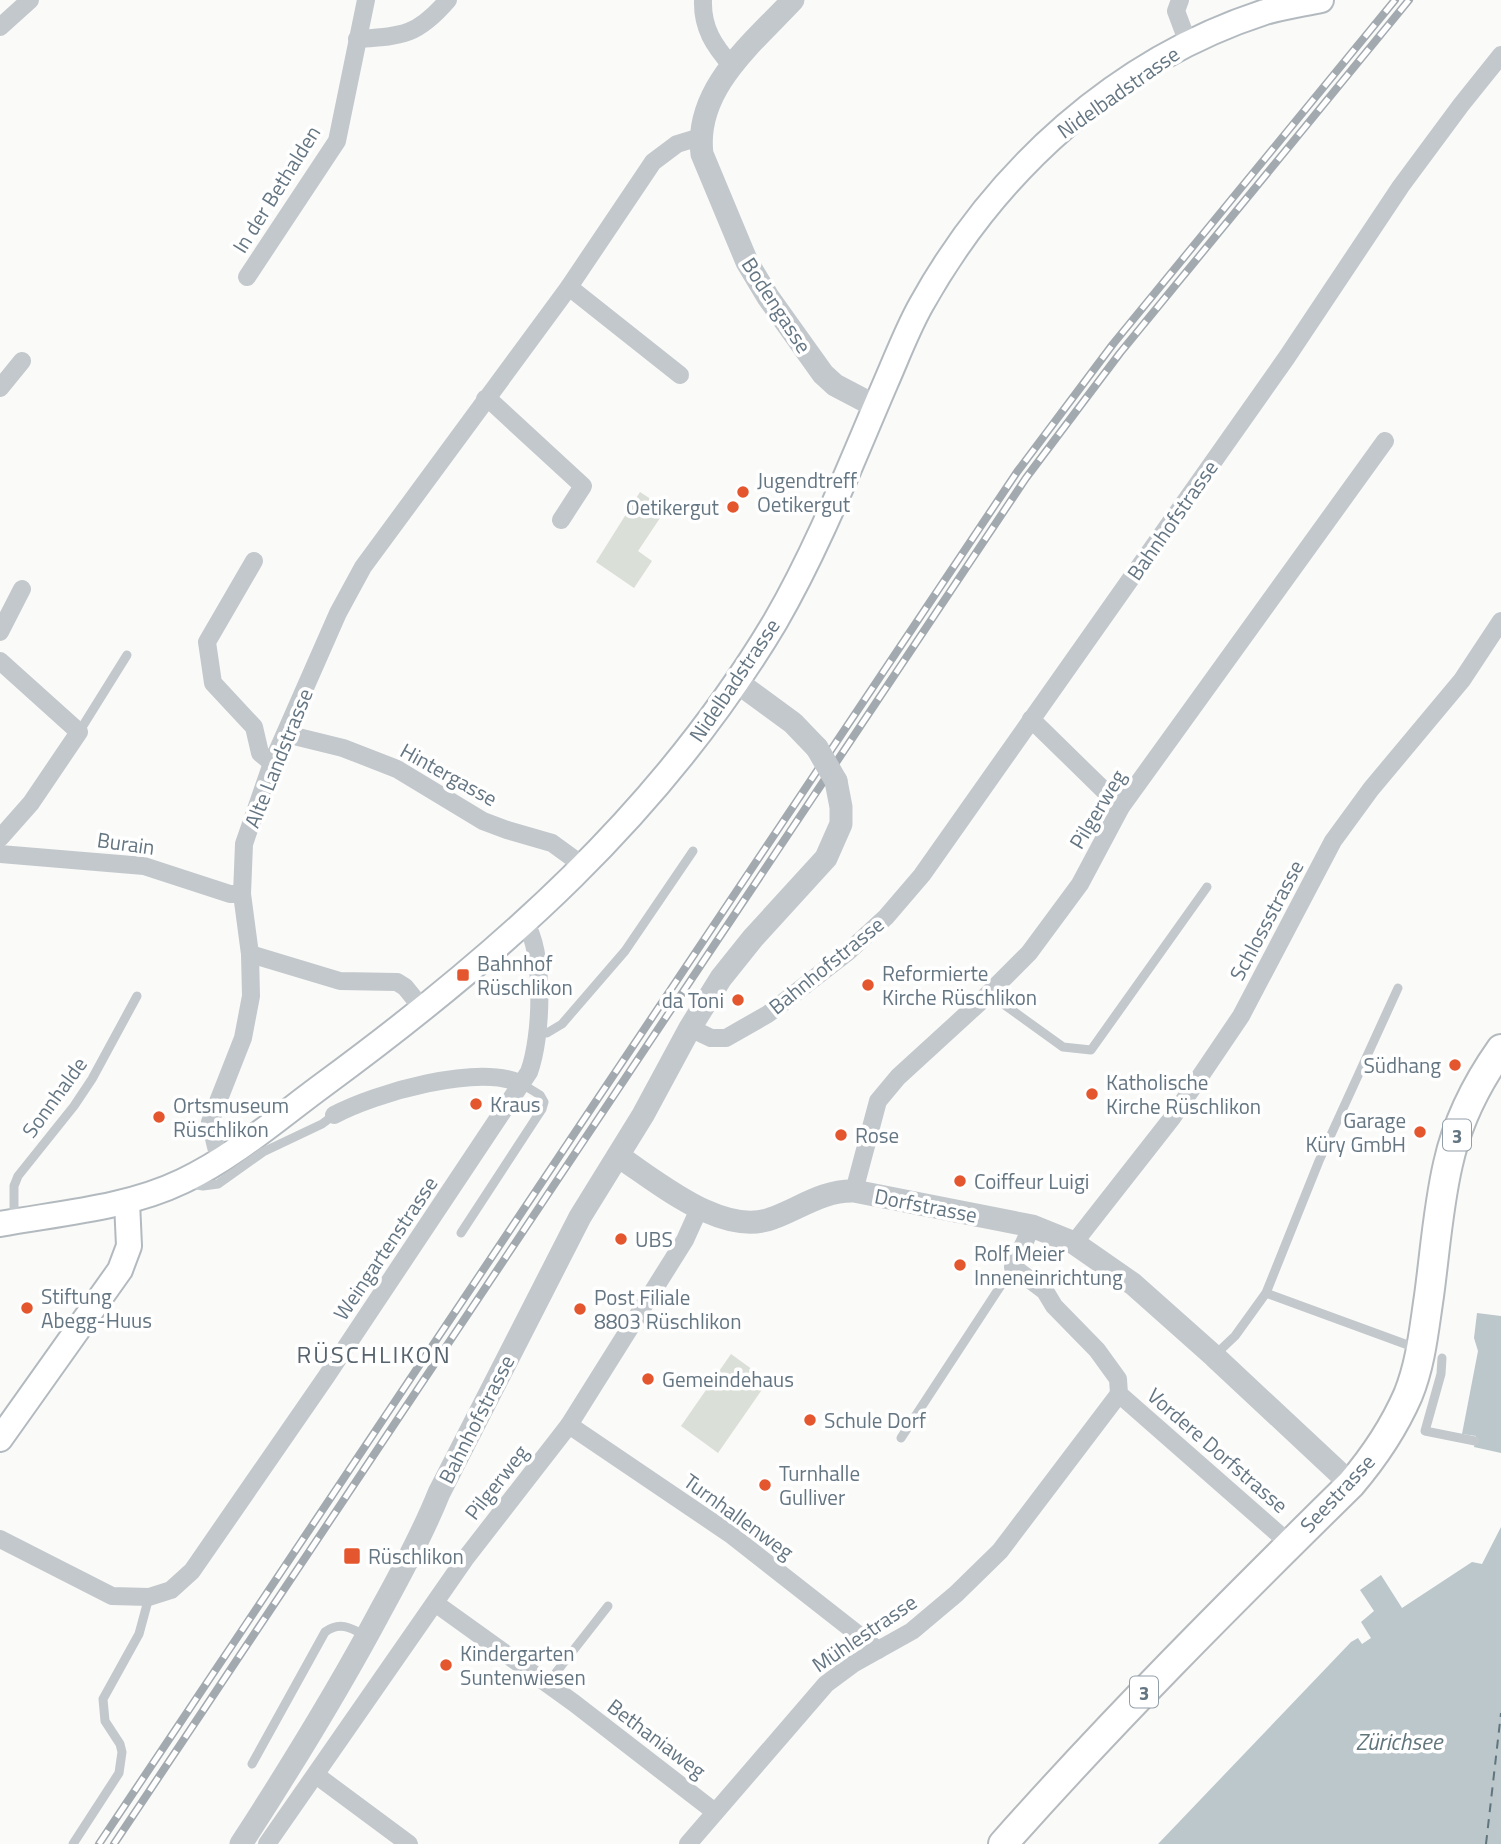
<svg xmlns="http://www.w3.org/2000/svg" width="1501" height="1844" viewBox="0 0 1501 1844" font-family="'Titillium Web',sans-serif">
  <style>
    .green { fill: #dadfd7 }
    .water { fill: #bbc7cb }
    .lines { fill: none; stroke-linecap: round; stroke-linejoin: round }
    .ferry { stroke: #60757c; stroke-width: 2; stroke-dasharray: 9 7; stroke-linecap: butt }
    .secondary-casing { stroke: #b3babf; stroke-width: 28 }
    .primary-casing { stroke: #b5babe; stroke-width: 32 }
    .service { stroke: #c3c8cc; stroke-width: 9 }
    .minor { stroke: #c3c8cc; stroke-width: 18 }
    .tertiary { stroke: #c3c8cc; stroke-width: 23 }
    .secondary { stroke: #fff; stroke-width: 24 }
    .primary { stroke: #fff; stroke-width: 28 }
    .rail-casing { stroke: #a2aab0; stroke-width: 8 }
    .rail { stroke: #fff; stroke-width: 5; stroke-dasharray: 16; stroke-linecap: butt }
    .tertiary-bridge { stroke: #c3c8cc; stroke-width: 23 }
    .poi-dot { fill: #e4572e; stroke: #fff; stroke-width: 2.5 }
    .labels { text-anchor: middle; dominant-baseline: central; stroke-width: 7; stroke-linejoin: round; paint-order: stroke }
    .shield { fill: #fff; stroke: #939fa8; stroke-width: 2 }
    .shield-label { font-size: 19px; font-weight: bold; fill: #657683 }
    .street-label { font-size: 21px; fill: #657683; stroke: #fff }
    .poi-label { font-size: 21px; fill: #657683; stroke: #fff; text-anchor: start }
    .water-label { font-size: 23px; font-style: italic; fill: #60757c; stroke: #fff }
    .quarter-label { font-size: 24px; letter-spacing: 2px; fill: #57646e; stroke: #fff }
  </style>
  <rect width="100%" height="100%" fill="#fafaf8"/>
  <!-- green -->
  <g class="green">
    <polygon points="640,492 666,509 638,551 652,561 634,588 596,562"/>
    <polygon points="731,1354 768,1381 718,1453 681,1426"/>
  </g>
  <!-- water -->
  <g class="water">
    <polygon points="1477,1313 1501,1316 1501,1453 1474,1447 1476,1436 1462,1434 1478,1351 1474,1338"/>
    <polygon points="1501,1527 1501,1844 1158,1844 1351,1642 1358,1638 1362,1644 1371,1638 1361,1622 1374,1611 1360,1590 1381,1575 1402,1608 1472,1562 1482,1564"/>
  </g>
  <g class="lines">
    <!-- ferry -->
    <polyline class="ferry" points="1486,1844 1501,1713"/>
    <defs>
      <g id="secondary">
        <path d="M0,1224C61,1213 127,1208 183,1181C234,1157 278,1118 323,1085C500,955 661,813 775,622C819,546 851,463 886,382C897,357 907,330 921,305C996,170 1117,60 1265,12C1283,7 1302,4 1321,0"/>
        <polyline points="0,1439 120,1270 129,1246 127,1202"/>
      </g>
      <path id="primary" d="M1003,1844C1114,1719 1232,1601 1351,1484C1374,1457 1394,1427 1408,1395C1421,1363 1424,1329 1429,1296C1435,1252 1438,1207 1448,1164C1457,1123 1477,1083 1501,1049"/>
    </defs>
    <!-- secondary casing -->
    <use href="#secondary" class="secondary-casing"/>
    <!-- primary casing -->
    <use href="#primary" class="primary-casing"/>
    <!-- service -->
    <g class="service">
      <polyline points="79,732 127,655"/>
      <polyline points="988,993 1063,1047 1091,1050 1207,887"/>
      <polyline points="538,1033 547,1033 562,1024 625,951 693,851"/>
      <polyline points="191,1184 203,1186 218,1184 263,1152 322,1124 334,1115"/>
      <polyline points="14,1220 14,1186 18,1176 74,1106 92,1079 137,996"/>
      <polyline points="461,1233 542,1109 544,1102 540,1095 522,1084"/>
      <polyline points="1266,1293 1416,1348"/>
      <polyline points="1215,1355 1235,1336 1266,1293 1319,1161 1398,988"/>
      <polyline points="1442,1358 1441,1374 1425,1431 1475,1441"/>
      <polyline points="901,1438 1013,1267"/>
      <polyline points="547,1684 608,1606"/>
      <path d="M252,1764L325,1632C340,1621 351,1628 366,1636"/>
      <polyline points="73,1844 119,1773 122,1752 120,1744 105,1721 103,1699 139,1634 149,1597"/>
    </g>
    <!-- minor -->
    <g class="minor">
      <path d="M703,0C702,28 714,46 732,66"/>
      <polyline points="1180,0 1176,11 1188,43"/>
      <polyline points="0,27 30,0"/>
      <path d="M357,39C403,36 417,36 448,0"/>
      <polyline points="247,277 337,141 366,0"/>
      <polyline points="569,287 680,375"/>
      <polyline points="0,388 22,361"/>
      <polyline points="485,399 494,404 583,486 561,520"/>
      <polyline points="254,561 207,642 213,683 254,727 260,753 272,763"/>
      <polyline points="0,632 22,589"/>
      <polyline points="0,661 79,732 31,803 0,838"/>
      <polyline points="1031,719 1121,807"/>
      <polyline points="286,734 343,748 397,769 483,821 507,830 552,843 585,867"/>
      <polyline points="0,854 144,866 230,894 242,894"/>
      <polyline points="250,954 340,981 397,982 405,987 422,1008"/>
      <polyline points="690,1028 711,1038 726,1038 768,1014 848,952 886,917 922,875 1287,357 1401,186 1461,105 1501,55"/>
      <path d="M334,1115C375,1093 479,1063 522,1084"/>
      <polyline points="222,1158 216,1147 210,1122 243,1038 251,996 250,954 242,894 244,844 272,763 338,613 363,567 569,287 653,162 677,144 700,137"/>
      <polyline points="854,1191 878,1101 898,1077 980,1002 1029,953 1080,884 1121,807 1385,441"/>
      <polyline points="1032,1226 1013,1267 1045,1291 1054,1306 1097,1350 1118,1379 1119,1394 1290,1544"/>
      <polyline points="1074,1243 1172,1118 1241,1016 1333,841 1371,789 1462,680 1501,621"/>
      <polyline points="569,1425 730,1534 878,1650"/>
      <path d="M0,1539L112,1596L149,1597L171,1590L192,1571L326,1377L529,1072C542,1037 545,954 525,922"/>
      <polyline points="435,1603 574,1703 715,1812"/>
      <polyline points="316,1775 409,1844"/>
      <polyline points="267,1844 465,1559 569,1425 685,1240 699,1209"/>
      <polyline points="688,1844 826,1684 853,1664 912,1631 956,1594 1000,1551 1119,1394"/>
    </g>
    <!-- tertiary -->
    <g class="tertiary">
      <path d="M793,0C753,43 694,89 702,154L747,262L768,297L823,374L835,385L875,406"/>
      <polyline points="737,682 793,723 817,748"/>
      <path d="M618,1156C658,1182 723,1238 773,1218C800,1208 824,1190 854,1191L1032,1226L1074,1243L1133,1284L1214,1356L1351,1484"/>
      <path d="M241,1844C291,1767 339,1689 382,1608C403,1570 423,1533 439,1493L580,1217L643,1115L690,1028L721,978L753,938L826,858L841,824V807L836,781"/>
    </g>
    <!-- secondary -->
    <use href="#secondary" class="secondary"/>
    <!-- primary -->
    <use href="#primary" class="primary"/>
    <defs>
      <g id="rail">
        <polyline points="99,1844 1017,472 1113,344 1395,0"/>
        <polyline points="114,1844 1026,478 1120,353 1409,0"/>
      </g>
    </defs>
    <!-- rail casing -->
    <use href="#rail" class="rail-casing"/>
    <!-- rail -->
    <use href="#rail" class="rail"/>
    <!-- tertiary-bridge -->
    <polyline class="tertiary-bridge" points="817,748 836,781"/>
  </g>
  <!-- markers -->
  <g class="poi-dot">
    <circle cx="743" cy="492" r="7"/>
    <circle cx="733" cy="507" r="7"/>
    <rect x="456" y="968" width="14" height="14" rx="3.5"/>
    <circle cx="868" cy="985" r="7"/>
    <circle cx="738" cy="1000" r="7"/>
    <circle cx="1455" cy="1065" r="7"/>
    <circle cx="1092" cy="1094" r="7"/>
    <circle cx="476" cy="1104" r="7"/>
    <circle cx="159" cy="1117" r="7"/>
    <circle cx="1420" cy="1132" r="7"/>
    <circle cx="841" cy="1135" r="7"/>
    <circle cx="960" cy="1181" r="7"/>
    <circle cx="621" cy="1239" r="7"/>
    <circle cx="960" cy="1265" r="7"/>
    <circle cx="27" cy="1308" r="7"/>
    <circle cx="580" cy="1309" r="7"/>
    <circle cx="648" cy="1379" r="7"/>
    <circle cx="810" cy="1420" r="7"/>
    <circle cx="765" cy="1485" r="7"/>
    <rect x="343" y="1547" width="18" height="18" rx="3.5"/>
    <circle cx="446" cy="1665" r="7"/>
  </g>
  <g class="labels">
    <!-- shield labels -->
    <g class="shield">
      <rect x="1443" y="1119.5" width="28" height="31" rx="5"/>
      <rect x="1130" y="1676.5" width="28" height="31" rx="5"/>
    </g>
    <g class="shield-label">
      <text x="1457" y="1135">3</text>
      <text x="1144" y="1692">3</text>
    </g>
    <!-- street labels -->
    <g class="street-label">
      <text transform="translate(1118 92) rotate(-35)">Nidelbadstrasse</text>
      <text transform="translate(276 189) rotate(-58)">In der Bethalden</text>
      <text transform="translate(777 305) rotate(57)">Bodengasse</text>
      <text transform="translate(1172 520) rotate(-55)">Bahnhofstrasse</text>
      <text transform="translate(734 680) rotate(-56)">Nidelbadstrasse</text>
      <text transform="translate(278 758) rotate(-68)">Alte Landstrasse</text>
      <text transform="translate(449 774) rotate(29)">Hintergasse</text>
      <text transform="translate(1097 809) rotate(-59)">Pilgerweg</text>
      <text transform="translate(126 843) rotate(8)">Burain</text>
      <text transform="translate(1266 920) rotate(-62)">Schlossstrasse</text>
      <text transform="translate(826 965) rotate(-39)">Bahnhofstrasse</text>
      <text transform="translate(54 1097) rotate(-54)">Sonnhalde</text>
      <text transform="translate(926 1205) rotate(11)">Dorfstrasse</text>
      <text transform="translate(385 1248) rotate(-56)">Weingartenstrasse</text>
      <text transform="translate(476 1419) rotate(-63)">Bahnhofstrasse</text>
      <text transform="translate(1218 1450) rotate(41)">Vordere Dorfstrasse</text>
      <text transform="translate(496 1482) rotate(-52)">Pilgerweg</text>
      <text transform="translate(1337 1493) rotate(-47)">Seestrasse</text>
      <text transform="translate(739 1516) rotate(36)">Turnhallenweg</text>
      <text transform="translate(864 1633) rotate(-34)">Mühlestrasse</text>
      <text transform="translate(657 1738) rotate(37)">Bethaniaweg</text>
    </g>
    <!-- poi labels -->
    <g class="poi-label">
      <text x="757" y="480">Jugendtreff<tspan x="757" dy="24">Oetikergut</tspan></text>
      <text x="719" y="507" text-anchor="end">Oetikergut</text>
      <text x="477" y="963">Bahnhof<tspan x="477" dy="24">Rüschlikon</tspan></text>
      <text x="882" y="973">Reformierte<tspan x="882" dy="24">Kirche Rüschlikon</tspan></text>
      <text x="724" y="1000" text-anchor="end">da Toni</text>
      <text x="1441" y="1065" text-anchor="end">Südhang</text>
      <text x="1106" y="1082">Katholische<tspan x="1106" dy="24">Kirche Rüschlikon</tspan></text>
      <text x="490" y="1104">Kraus</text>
      <text x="173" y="1105">Ortsmuseum<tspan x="173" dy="24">Rüschlikon</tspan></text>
      <text x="1406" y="1120" text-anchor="end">Garage<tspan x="1406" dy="24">Küry GmbH</tspan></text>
      <text x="855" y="1135">Rose</text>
      <text x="974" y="1181">Coiffeur Luigi</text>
      <text x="635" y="1239">UBS</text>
      <text x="974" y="1253">Rolf Meier<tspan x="974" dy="24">Inneneinrichtung</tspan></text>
      <text x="41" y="1296">Stiftung<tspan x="41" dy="24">Abegg-Huus</tspan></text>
      <text x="594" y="1297">Post Filiale<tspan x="594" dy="24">8803 Rüschlikon</tspan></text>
      <text x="662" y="1379">Gemeindehaus</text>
      <text x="824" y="1420">Schule Dorf</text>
      <text x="779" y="1473">Turnhalle<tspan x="779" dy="24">Gulliver</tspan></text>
      <text x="368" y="1556">Rüschlikon</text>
      <text x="460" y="1653">Kindergarten<tspan x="460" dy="24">Suntenwiesen</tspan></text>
    </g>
    <!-- water labels -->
    <g class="water-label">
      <text x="1399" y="1741">Zürichsee</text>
    </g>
    <!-- quarter labels -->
    <g class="quarter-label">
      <text x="374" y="1354">RÜSCHLIKON</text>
    </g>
  </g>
</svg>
